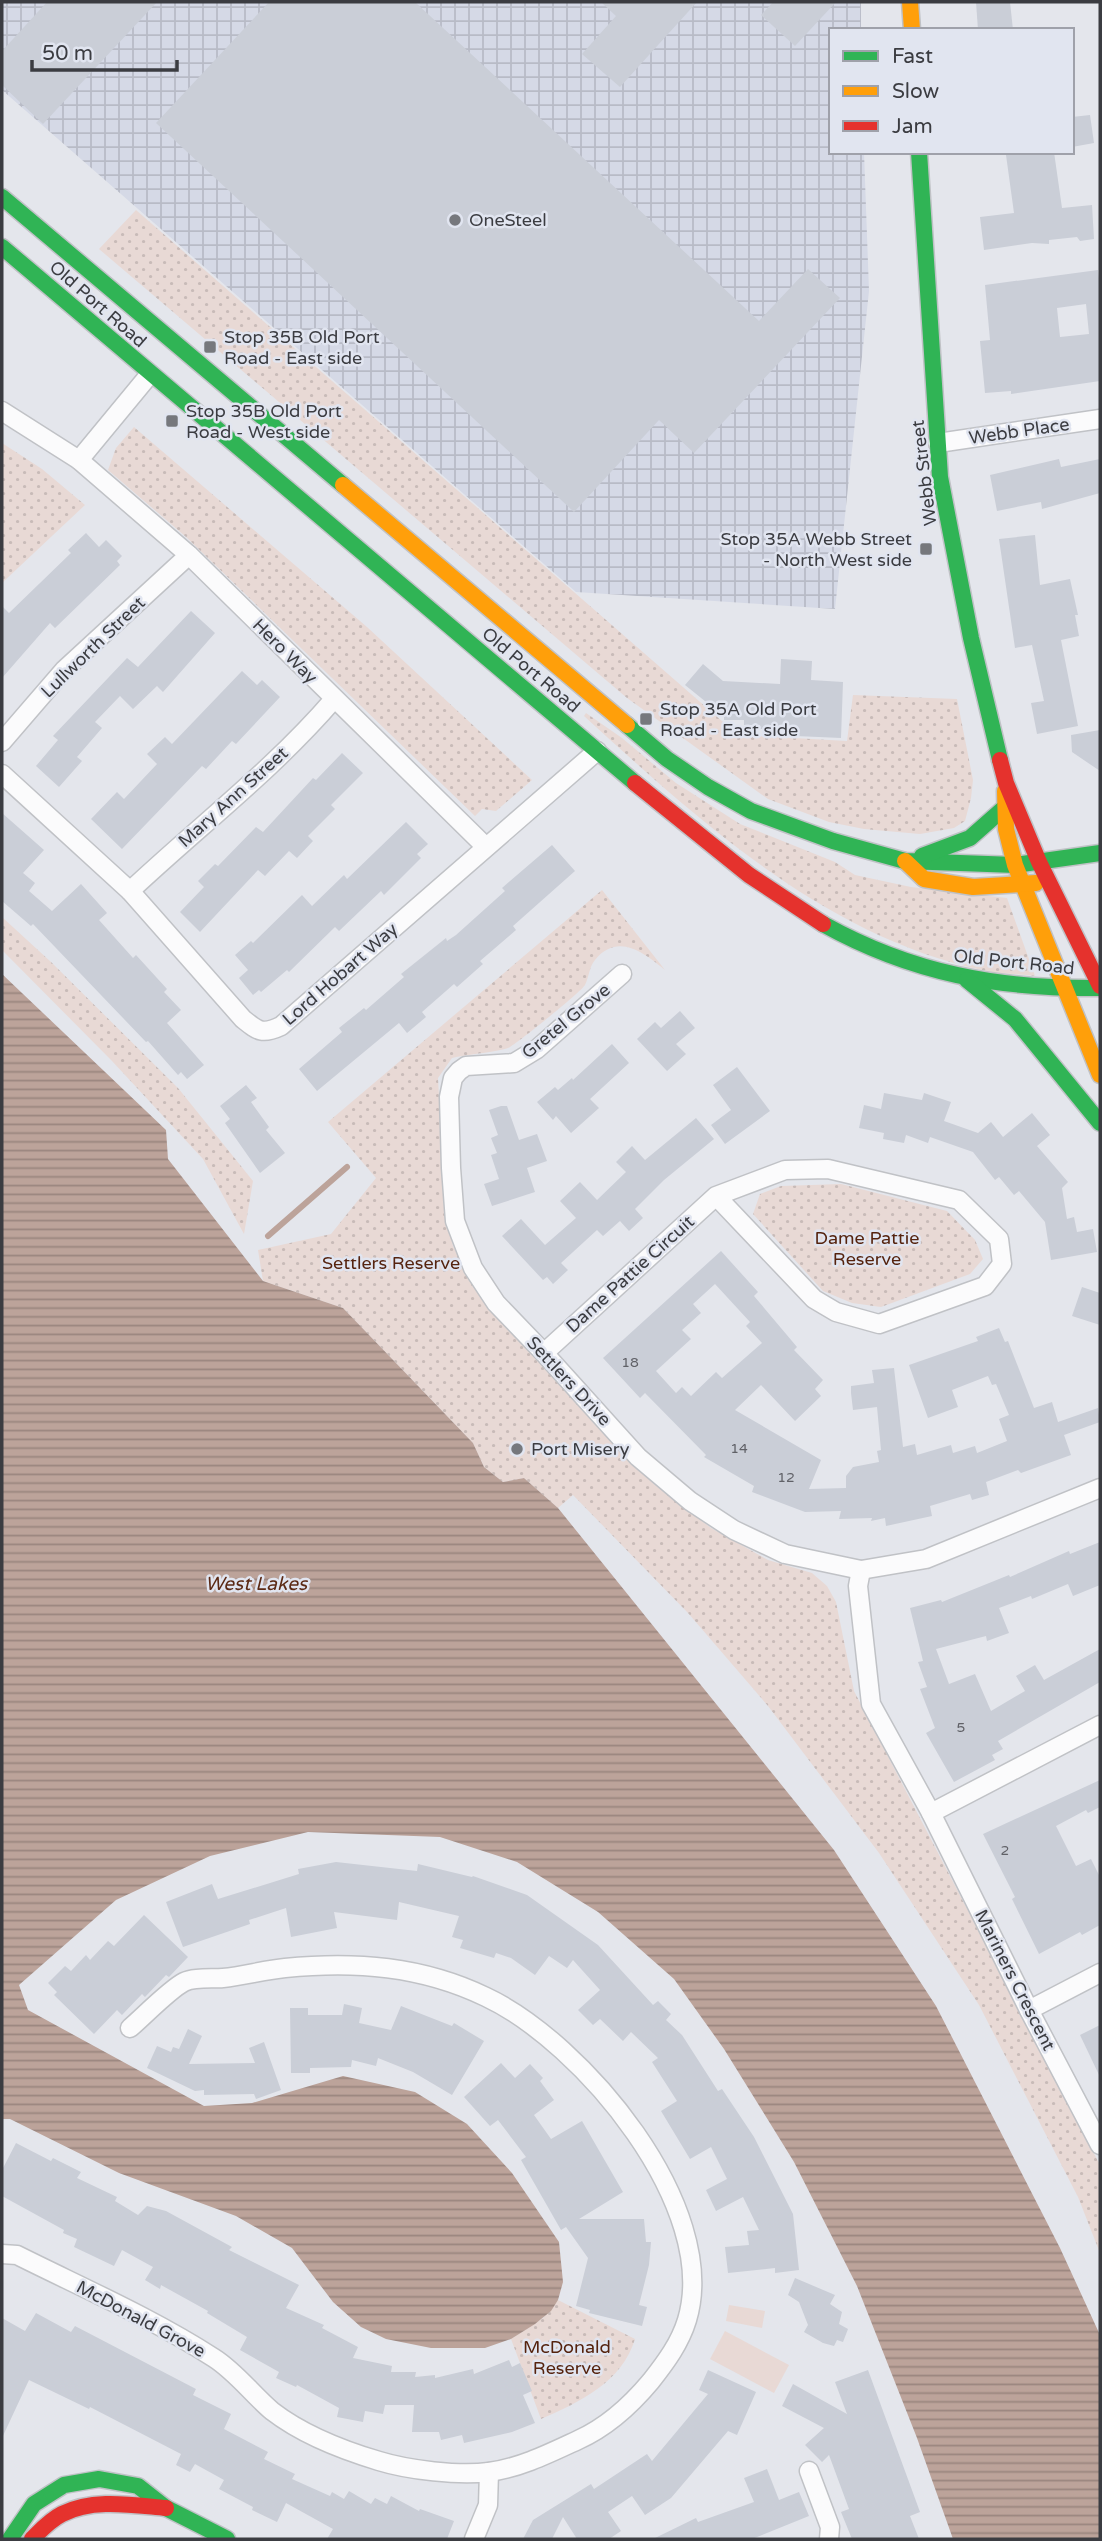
<svg xmlns="http://www.w3.org/2000/svg" width="1102" height="2541" viewBox="0 0 1102 2541" font-family="'Varela Round',sans-serif">
  <style>
    .industrial { fill: url(#industrial-grid) }
    .grass { fill: url(#grass-dots) }
    .garden { fill: #e8d9d5 }
    .water { fill: url(#water-rules) }
    .lines { fill: none; stroke-linecap: round; stroke-linejoin: round }
    .stream { stroke: #bca39a; stroke-width: 6 }
    .building { fill: #caced7; fill-rule: evenodd }
    .street-casing { stroke: #c0c2c6; stroke-width: 21 }
    .fast-casing { stroke: #c0c2c6; stroke-width: 19 }
    .slow-casing { stroke: #c0c2c6; stroke-width: 19 }
    .jam-casing { stroke: #c0c2c6; stroke-width: 19 }
    .street { stroke: #fbfbfc; stroke-width: 18 }
    .fast { stroke: #30b455; stroke-width: 16 }
    .slow { stroke: #ff9f0a; stroke-width: 16 }
    .jam { stroke: #e5322d; stroke-width: 16 }
    .poi-dot { fill: #76787d; stroke: #e1e5f0; stroke-width: 2.5 }
    .labels { text-anchor: middle; dominant-baseline: central; stroke-width: 5; stroke-linejoin: round; paint-order: stroke }
    .number-label { font-size: 14px; fill: #606167 }
    .poi-label { font-size: 18px; fill: #3b3c41; stroke: #e1e5f0; text-anchor: start }
    .street-label { font-size: 18px; fill: #3b3c41; stroke: #e1e5f0 }
    .park-label { font-size: 18px; fill: #55230e; stroke: #e1e5f0 }
    .water-label { font-size: 19px; font-style: italic; fill: #5b2914; stroke: #e1e5f0 }
  </style>
  <defs>
    <pattern id="industrial-grid" width="8" height="8" patternUnits="userSpaceOnUse" patternTransform="scale(1.75)"><rect width="8" height="8" fill="#d5d9e6"/><path d="M0 4h8M4 0v8" fill="none" stroke="#b8bbc6"/></pattern>
    <pattern id="grass-dots" width="8" height="8" patternUnits="userSpaceOnUse" patternTransform="scale(1.75)"><rect width="8" height="8" fill="#e8d9d5"/><path d="M2 2h.1M6 6h.1" fill="none" stroke="#c8bbb8" stroke-width="1.8" stroke-linecap="round"/></pattern>
    <pattern id="water-rules" width="6" height="5" patternUnits="userSpaceOnUse" patternTransform="scale(1.75)"><rect width="6" height="5" fill="#bca39a"/><path d="M0 2.5h6" fill="none" stroke="#9a867f"/></pattern>
  </defs>
  <rect width="100%" height="100%" fill="#e4e6ec"/>
  <!-- industrial -->
  <polygon class="industrial" points="2,2 861,2 861,30 831,30 831,152 864,152 869,291 835,609 576,592 2,90"/>
  <!-- grass -->
  <g class="grass">
    <polygon points="136,210 738,735 847,741 853,695 957,699 973,780 971,798 965,821 954,828 920,834 864,829 829,822 768,799 627,698 99,249"/>
    <polygon points="134,427 367,627 532,780 496,811 482,809 475,816 186,537 108,470 116,448"/>
    <polygon points="2,443 42,469 85,505 2,583"/>
    <path d="M586,713L622,738L676,783L740,824L835,862L855,875L911,887L1007,898L1035,976C1018,974 999,974 982,970C825,936 699,821 584,716Z"/>
    <path d="M602,890L665,970C644,953 618,932 595,960C589,967 589,977 585,985C581,992 520,1041 510,1047C505,1051 463,1055 452,1058L438,1078L445,1211L453,1246L481,1299L654,1484L711,1528L768,1560L812,1573L827,1586L836,1602L854,1691L1100,2165V2253L1078,2197L979,2005L879,1853L768,1706L688,1613L573,1495L558,1508L524,1478L503,1482L484,1467L473,1443L343,1308L263,1281L258,1250L331,1234L376,1178L328,1122Z"/>
    <polygon points="2,917 51,962 178,1088 253,1181 244,1234 203,1159 112,1061 2,950"/>
    <polygon points="841,1184 947,1211 975,1240 983,1259 970,1274 881,1307 852,1303 823,1291 753,1214 760,1194 781,1186"/>
    <path d="M558,2300L635,2339C622,2382 580,2402 541,2419L511,2339L543,2318Z"/>
  </g>
  <!-- garden -->
  <g class="garden">
    <polygon points="729,2305 765,2311 762,2328 726,2321"/>
    <polygon points="725,2331 789,2365 774,2393 710,2359"/>
  </g>
  <!-- water -->
  <polygon class="water" points="2,974 166,1130 168,1159 263,1281 343,1308 473,1443 484,1467 503,1482 524,1478 558,1508 834,1850 936,2006 1060,2248 1100,2335 1100,2539 953,2539 917,2438 857,2286 794,2162 724,2049 674,1979 598,1912 517,1862 440,1837 308,1832 210,1856 116,1900 19,1985 28,2010 204,2106 252,2103 343,2076 415,2092 467,2124 512,2173 559,2242 563,2282 558,2300 551,2311 535,2324 511,2339 485,2348 431,2348 386,2339 361,2327 333,2302 292,2248 236,2216 119,2173 10,2119 2,2119"/>
  <g class="lines">
    <!-- stream -->
    <polyline class="stream" points="268,1236 347,1167"/>
  </g>
  <!-- building -->
  <g class="building">
    <polygon points="47,2 157,2 43,124 2,85 2,51"/>
    <polygon points="269,2 415,2 759,321 808,269 840,298 694,453 659,420 574,512 156,123"/>
    <polygon points="601,2 697,2 620,87 582,54 616,16"/>
    <polygon points="773,2 836,2 795,46 761,15"/>
    <polygon points="976,2 1010,2 1013,30 978,30"/>
    <polygon points="1090,115 1094,143 1072,147 1072,117"/>
    <polygon points="1027,152 1054,152 1062,208 1092,205 1094,239 1080,241 1077,237 1049,240 1049,244 1032,243 984,250 980,217 1014,213 1006,155"/>
    <path d="M1098,270L1100,287V381L1011,394V391L985,393L980,341L990,340L985,285ZM1086,304L1089,334L1060,337L1057,308Z"/>
    <polygon points="1059,459 1061,467 1100,459 1100,493 1042,509 1041,502 997,511 990,475"/>
    <polygon points="86,533 99,547 106,540 122,556 117,561 120,565 55,628 50,623 2,678 2,606 9,613 71,553 68,550"/>
    <polygon points="1035,535 1040,585 1070,579 1078,615 1075,615 1079,636 1061,640 1078,726 1037,734 1031,703 1044,701 1032,645 1015,648 999,539"/>
    <polygon points="191,611 215,633 163,692 157,686 133,709 120,696 95,722 102,728 77,757 82,761 59,787 36,766 58,740 53,736 127,658 138,667"/>
    <polygon points="781,659 812,661 811,680 843,682 841,738 796,736 796,730 760,729 758,725 744,725 744,720 724,720 724,711 716,710 685,685 703,664 723,681 780,684"/>
    <polygon points="242,671 257,685 262,680 280,697 236,744 232,741 206,769 202,766 122,849 91,819 117,792 124,799 157,764 147,754 165,737 172,744"/>
    <polygon points="1100,730 1100,771 1072,752 1071,735"/>
    <polygon points="342,753 363,773 331,805 335,809 308,836 313,841 297,858 289,851 265,876 258,870 200,932 180,912 204,887 198,881 215,864 218,866 256,827 263,832 313,778 316,780"/>
    <polygon points="2,813 44,850 23,873 35,883 29,891 52,911 81,884 107,913 99,920 133,958 136,955 167,989 164,992 181,1010 167,1023 204,1065 187,1079 181,1072 178,1075 148,1041 146,1042 33,924 31,926 2,901"/>
    <polygon points="406,822 428,844 417,854 421,858 384,895 381,891 339,931 335,927 289,972 287,970 261,992 259,990 253,995 239,978 248,970 235,955 251,941 253,943 302,895 312,906 344,875 347,879"/>
    <polygon points="552,845 575,871 513,926 516,930 480,961 483,964 457,987 454,984 422,1012 426,1017 407,1033 399,1023 317,1091 299,1069 342,1032 339,1028 364,1008 366,1010 404,977 401,974 446,938 447,941 456,935 505,891 502,888"/>
    <polygon points="680,1011 695,1028 676,1044 686,1054 667,1071 637,1039 655,1022 661,1028"/>
    <polygon points="612,1044 629,1063 590,1099 599,1108 571,1133 556,1116 553,1120 537,1102 555,1087 558,1090 572,1078 573,1080"/>
    <polygon points="737,1067 770,1111 725,1144 711,1125 731,1110 713,1085"/>
    <polygon points="246,1085 257,1098 251,1102 269,1127 266,1130 285,1153 260,1173 225,1123 230,1119 220,1106"/>
    <polygon points="884,1093 922,1100 924,1093 951,1102 944,1121 978,1133 991,1122 1003,1137 1032,1113 1050,1135 1037,1146 1068,1182 1062,1188 1067,1219 1074,1217 1077,1232 1093,1229 1097,1252 1051,1260 1045,1222 1019,1191 1014,1195 999,1177 995,1180 973,1152 930,1137 928,1143 906,1135 904,1143 883,1139 884,1133 859,1128 864,1105 881,1109"/>
    <polygon points="501,1106 507,1106 519,1140 537,1134 547,1161 527,1168 535,1192 492,1206 484,1184 499,1179 491,1155 497,1153 491,1138 498,1135 489,1110"/>
    <polygon points="696,1118 714,1139 664,1180 635,1209 643,1218 629,1231 620,1221 603,1236 597,1230 561,1263 568,1270 553,1284 547,1277 543,1280 502,1236 521,1219 545,1245 576,1218 560,1201 580,1182 597,1200 626,1172 616,1162 632,1146 645,1160"/>
    <path d="M721,1251L758,1292L754,1296L797,1347L794,1350L823,1380L815,1389L821,1396L795,1421L761,1385L735,1410L821,1460L809,1489L846,1488V1476L853,1467L879,1462L877,1451L881,1450L877,1407L853,1410L851,1393V1386L874,1383L872,1370L894,1368L903,1447L915,1444L917,1455L951,1445L953,1453L975,1446L977,1453L1007,1441L999,1419L1009,1415L996,1384L992,1385L988,1376L952,1390L958,1407L928,1418L909,1365L978,1341L976,1337L999,1328L1005,1342L1008,1341L1034,1408L1052,1402L1058,1422L1098,1408L1100,1422L1064,1435L1071,1455L1021,1473L1018,1470L986,1482L989,1495L972,1500L970,1494L930,1506L932,1516L886,1526L885,1518L871,1521L872,1518L839,1519L841,1511L805,1512L752,1492L754,1486L704,1457L706,1455L645,1393L640,1398L603,1358ZM715,1284L750,1322L746,1326L762,1343L722,1378L716,1372L691,1396L682,1387L676,1393L656,1371L691,1339L682,1330L701,1313L693,1304Z"/>
    <polygon points="1082,1287 1100,1293 1100,1325 1072,1316"/>
    <polygon points="1100,1542 1100,1585 1073,1596 1068,1584 1032,1599 1031,1596 999,1608 1009,1633 987,1641 986,1636 936,1649 949,1684 975,1674 991,1711 1025,1691 1016,1676 1035,1665 1044,1680 1100,1649 1100,1682 998,1741 1003,1749 992,1755 995,1760 954,1782 926,1733 935,1728 920,1689 927,1687 918,1662 923,1661 910,1608 941,1600 942,1602 1009,1575 1010,1577 1069,1551 1070,1554"/>
    <polygon points="1100,1780 1100,1807 1088,1813 1086,1810 1056,1826 1076,1866 1091,1859 1100,1877 1100,1925 1082,1935 1080,1932 1039,1954 1012,1899 1015,1897 983,1834"/>
    <polygon points="336,1862 417,1871 418,1864 472,1877 473,1876 527,1895 598,1945 653,2005 658,2001 671,2014 666,2020 682,2035 718,2091 722,2089 754,2137 793,2214 799,2270 775,2273 775,2268 728,2273 725,2247 749,2245 747,2231 759,2230 743,2197 716,2211 706,2190 727,2179 711,2147 690,2159 661,2111 677,2101 652,2062 658,2058 631,2032 623,2041 600,2019 593,2025 578,2010 600,1990 573,1960 567,1968 549,1956 535,1975 511,1958 496,1953 494,1958 460,1948 463,1940 452,1937 459,1916 399,1902 397,1920 334,1912 337,1928 291,1937 286,1908 249,1920 250,1924 183,1947 166,1902 212,1884 218,1899 299,1874 298,1869"/>
    <polygon points="144,1915 188,1957 169,1977 166,1975 145,1997 142,1994 122,2015 117,2010 94,2034 54,1995 57,1992 48,1983 65,1966 71,1971 86,1955 90,1960 108,1941 114,1946"/>
    <polygon points="344,2004 362,2008 359,2023 391,2030 401,2006 452,2026 454,2023 484,2041 452,2095 413,2072 378,2058 376,2066 352,2060 351,2067 310,2068 310,2073 291,2073 290,2008 308,2008 308,2015 342,2015"/>
    <polygon points="1100,2025 1100,2077 1080,2035"/>
    <polygon points="188,2029 202,2036 189,2064 255,2063 249,2048 264,2042 281,2090 256,2099 254,2094 204,2095 204,2090 195,2091 147,2068 157,2046 171,2052 173,2047 179,2049"/>
    <polygon points="501,2063 515,2078 530,2064 543,2078 540,2081 554,2100 534,2115 551,2139 582,2121 623,2192 579,2219 644,2219 646,2242 651,2242 649,2265 639,2305 647,2307 642,2326 589,2313 590,2310 576,2306 588,2258 566,2227 561,2230 521,2160 526,2157 498,2120 490,2126 464,2097"/>
    <polygon points="16,2143 51,2161 53,2158 81,2172 77,2178 117,2197 115,2201 138,2215 147,2206 166,2211 232,2247 229,2250 299,2285 286,2308 324,2325 322,2328 358,2347 353,2358 392,2366 391,2372 416,2372 415,2377 435,2375 435,2378 473,2369 474,2374 509,2360 512,2367 520,2363 532,2391 523,2395 535,2423 512,2432 464,2443 462,2435 441,2440 439,2432 412,2432 414,2405 385,2405 383,2414 365,2411 363,2422 337,2417 339,2408 297,2385 296,2387 276,2378 279,2372 240,2350 247,2337 207,2313 208,2311 161,2285 160,2289 145,2280 153,2267 122,2250 114,2266 74,2247 77,2239 63,2233 64,2230 2,2196 2,2170"/>
    <polygon points="795,2278 835,2295 830,2304 842,2312 839,2324 848,2329 843,2342 837,2340 834,2346 823,2343 804,2332 808,2325 799,2302 788,2295"/>
    <polygon points="36,2313 71,2332 75,2326 196,2389 193,2395 231,2414 224,2429 268,2452 264,2459 295,2474 292,2479 330,2496 332,2492 344,2499 349,2491 371,2504 375,2498 387,2504 391,2496 419,2511 420,2509 454,2521 447,2539 327,2539 333,2529 286,2503 277,2522 252,2510 253,2507 219,2489 224,2480 195,2464 190,2472 176,2465 181,2454 90,2407 89,2409 29,2380 2,2438 2,2318 25,2331"/>
    <polygon points="708,2370 756,2392 737,2435 728,2431 671,2498 645,2515 632,2496 608,2512 621,2531 609,2539 577,2539 563,2517 552,2539 523,2539 533,2520 591,2484 594,2489 647,2454 652,2461 708,2394 699,2390"/>
    <polygon points="868,2370 920,2512 910,2516 919,2539 852,2539 841,2512 849,2509 829,2455 822,2462 805,2445 824,2428 782,2406 793,2384 847,2414 835,2382"/>
    <polygon points="767,2469 779,2500 799,2492 809,2516 752,2539 653,2539 696,2518 698,2522 754,2502 744,2478"/>
  </g>
  <g class="lines">
    <defs>
      <g id="street">
        <polyline points="2,411 79,460 189,555 486,847"/>
        <polyline points="938,443 1100,419"/>
        <polyline points="79,460 150,374"/>
        <polyline points="2,742 64,670 189,555"/>
        <path d="M2,774L130,891L243,1019C258,1031 262,1035 281,1026L597,751"/>
        <path d="M130,891C198,827 273,770 334,699"/>
        <polyline points="622,974 537,1049 514,1063 466,1066 459,1071 453,1078 449,1097 451,1168 455,1221 473,1268 496,1303 544,1353 638,1457 690,1501 734,1530 785,1554 861,1570 926,1559 1100,1488"/>
        <polyline points="544,1353 716,1196 785,1170 828,1169 959,1200 999,1239 1002,1264 985,1286 879,1324 836,1312 814,1299 716,1196"/>
        <polyline points="861,1570 858,1586 871,1704 931,1813 1029,2010 1100,2145"/>
        <polyline points="931,1813 1100,1725"/>
        <polyline points="1029,2010 1100,1973"/>
        <path d="M2,2254L17,2255C83,2288 152,2318 214,2358C236,2372 252,2394 272,2411C303,2435 342,2450 379,2461C408,2470 459,2476 489,2472C520,2468 550,2453 578,2440C607,2427 631,2405 651,2381C666,2362 680,2343 687,2320C721,2207 582,2042 486,1997C422,1966 355,1961 285,1968C264,1970 244,1976 223,1978C212,1979 194,1977 184,1982C170,1989 143,2017 130,2028"/>
        <polyline points="809,2471 830,2527 829,2539"/>
        <polyline points="474,2539 488,2505 489,2472"/>
      </g>
      <g id="fast">
        <polyline points="919,152 940,477 971,638 1000,760"/>
        <polyline points="2,197 343,485"/>
        <polyline points="2,247 635,783"/>
        <polyline points="627,725 667,759 708,787 751,811 833,841 905,861 1015,865 1100,853"/>
        <polyline points="922,856 970,838 1004,808"/>
        <path d="M823,924C913,974 999,989 1100,988"/>
        <polyline points="967,980 1015,1019 1100,1123"/>
        <polyline points="10,2539 34,2504 64,2485 99,2479 138,2486 166,2508 227,2539"/>
      </g>
      <g id="slow">
        <polyline points="910,2 912,30"/>
        <polyline points="343,485 627,725"/>
        <polyline points="1005,791 1006,829 1015,865 1100,1075"/>
        <polyline points="905,861 924,879 973,887 1036,883"/>
      </g>
      <g id="jam">
        <polyline points="1000,760 1006,783 1039,862 1100,986"/>
        <polyline points="635,783 749,875 823,924"/>
        <path d="M32,2539C41,2530 50,2520 62,2514C93,2498 132,2505 166,2508"/>
      </g>
    </defs>
    <!-- street casing -->
    <use href="#street" class="street-casing"/>
    <!-- fast casing -->
    <use href="#fast" class="fast-casing"/>
    <!-- slow casing -->
    <use href="#slow" class="slow-casing"/>
    <!-- jam casing -->
    <use href="#jam" class="jam-casing"/>
    <!-- street -->
    <use href="#street" class="street"/>
    <!-- fast -->
    <use href="#fast" class="fast"/>
    <!-- slow -->
    <use href="#slow" class="slow"/>
    <!-- jam -->
    <use href="#jam" class="jam"/>
  </g>
  <!-- markers -->
  <g class="poi-dot">
    <circle cx="455" cy="220" r="7"/>
    <rect x="203" y="340" width="14" height="14" rx="3.5"/>
    <rect x="165" y="414" width="14" height="14" rx="3.5"/>
    <rect x="919" y="542" width="14" height="14" rx="3.5"/>
    <rect x="639" y="712" width="14" height="14" rx="3.5"/>
    <circle cx="517" cy="1449" r="7"/>
  </g>
  <g class="labels">
    <!-- number labels -->
    <g class="number-label">
      <text x="630" y="1362">18</text>
      <text x="739" y="1448">14</text>
      <text x="786" y="1477">12</text>
      <text x="961" y="1727">5</text>
      <text x="1005" y="1850">2</text>
    </g>
    <!-- poi labels -->
    <g class="poi-label">
      <text x="469" y="220">OneSteel</text>
      <text x="224" y="337">Stop 35B Old Port<tspan x="224" dy="21">Road - East side</tspan></text>
      <text x="186" y="411">Stop 35B Old Port<tspan x="186" dy="21">Road - West side</tspan></text>
      <text x="912" y="539" text-anchor="end">Stop 35A Webb Street<tspan x="912" dy="21">- North West side</tspan></text>
      <text x="660" y="709">Stop 35A Old Port<tspan x="660" dy="21">Road - East side</tspan></text>
      <text x="531" y="1449">Port Misery</text>
    </g>
    <!-- street labels -->
    <g class="street-label">
      <text transform="translate(98 304) rotate(41)">Old Port Road</text>
      <text transform="translate(1019 431) rotate(-8)">Webb Place</text>
      <text transform="translate(924 473) rotate(-97)">Webb Street</text>
      <text transform="translate(93 647) rotate(-44)">Lullworth Street</text>
      <text transform="translate(285 651) rotate(45)">Hero Way</text>
      <text transform="translate(531 670) rotate(40)">Old Port Road</text>
      <text transform="translate(233 797) rotate(-42)">Mary Ann Street</text>
      <text transform="translate(1014 962) rotate(6)">Old Port Road</text>
      <text transform="translate(340 974) rotate(-41)">Lord Hobart Way</text>
      <text transform="translate(566 1021) rotate(-39)">Gretel Grove</text>
      <text transform="translate(630 1274) rotate(-42)">Dame Pattie Circuit</text>
      <text transform="translate(569 1381) rotate(47)">Settlers Drive</text>
      <text transform="translate(1015 1980) rotate(63)">Mariners Crescent</text>
      <text transform="translate(141 2319) rotate(28)">McDonald Grove</text>
    </g>
    <!-- park labels -->
    <g class="park-label">
      <text x="867" y="1238">Dame Pattie<tspan x="867" dy="21">Reserve</tspan></text>
      <text x="391" y="1263">Settlers Reserve</text>
      <text x="567" y="2347">McDonald<tspan x="567" dy="21">Reserve</tspan></text>
    </g>
    <!-- water labels -->
    <g class="water-label">
      <text x="256" y="1584">West Lakes</text>
    </g>
  </g>
  <!-- border -->
  <rect width="1102" height="2541" fill="none" stroke="#3b3c41" stroke-width="7"/>
  <!-- legend -->
  <rect x="829" y="28" width="245" height="126" fill="#e1e5f0" stroke="#9fa1aa" stroke-width="2"/>
  <rect x="843" y="51" width="35" height="10" fill="#30b455" stroke="#9fa1aa" stroke-width="2"/>
  <text x="892" y="63" font-size="21" fill="#3b3c41">Fast</text>
  <rect x="843" y="86" width="35" height="10" fill="#ff9f0a" stroke="#9fa1aa" stroke-width="2"/>
  <text x="892" y="98" font-size="21" fill="#3b3c41">Slow</text>
  <rect x="843" y="121" width="35" height="10" fill="#e5322d" stroke="#9fa1aa" stroke-width="2"/>
  <text x="892" y="133" font-size="21" fill="#3b3c41">Jam</text>
  <!-- scale -->
  <path d="M32 60v10h145v-10" fill="none" stroke="#3b3c41" stroke-width="3.5"/>
  <text x="42" y="60" font-size="21" fill="#3b3c41" stroke="#e1e5f0" stroke-width="5" paint-order="stroke">50 m</text>
</svg>
